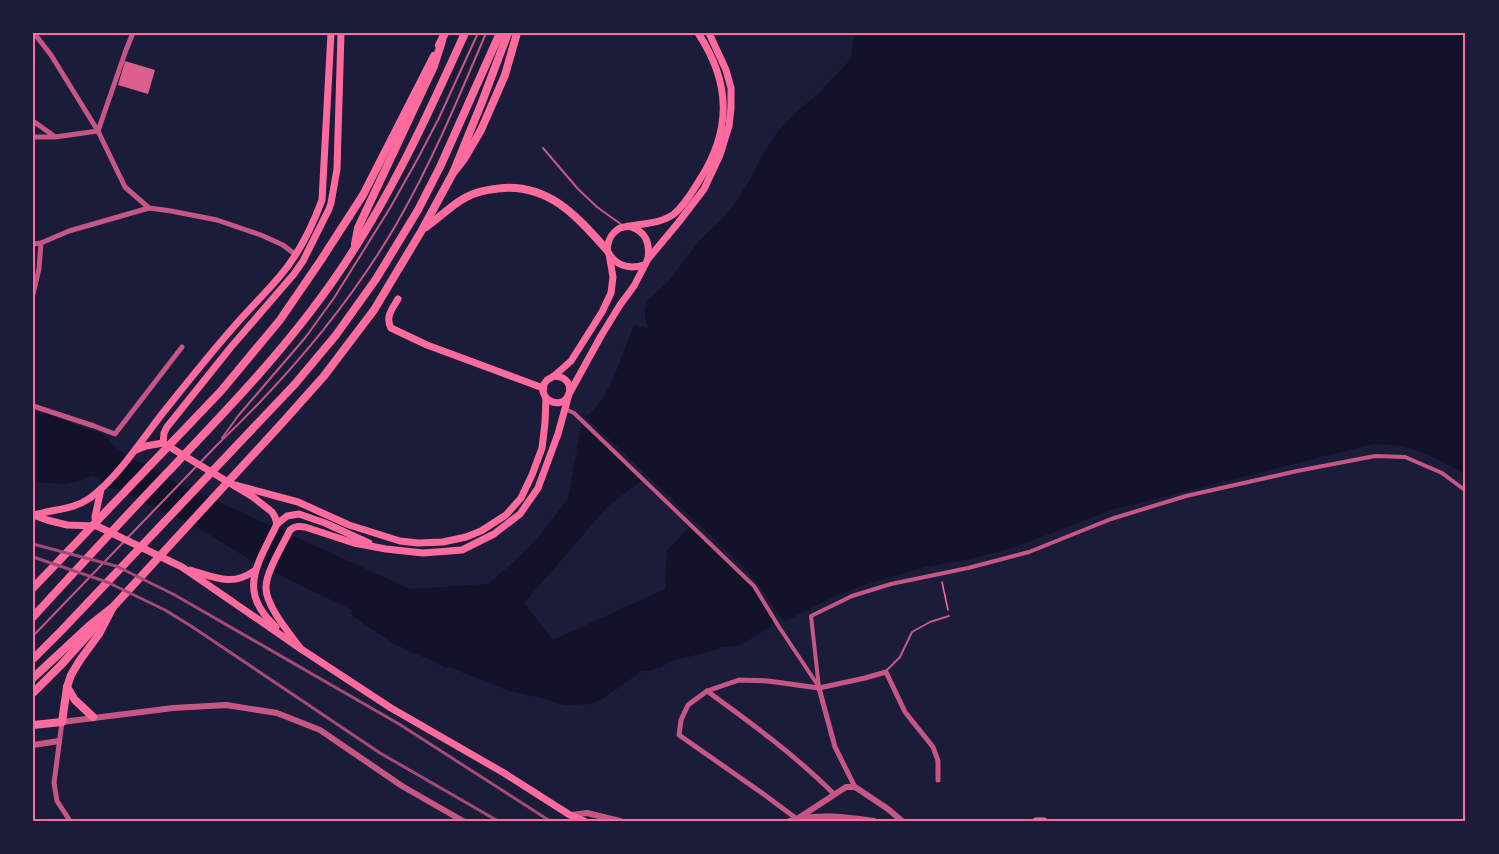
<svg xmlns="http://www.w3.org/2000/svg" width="1499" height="854" viewBox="0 0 1499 854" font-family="'Fira Sans Condensed',sans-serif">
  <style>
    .water { fill: #12122b }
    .building { fill: #dd5f8e }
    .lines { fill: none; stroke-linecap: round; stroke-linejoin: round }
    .path { stroke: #ff6b9d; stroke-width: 1.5 }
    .service { stroke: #c65784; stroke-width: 2 }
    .pedestrian { stroke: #c65784; stroke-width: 4 }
    .minor { stroke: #c65784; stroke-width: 5 }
    .tertiary { stroke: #c65784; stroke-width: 6 }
    .secondary { stroke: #ff6b9d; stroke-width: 7 }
    .primary { stroke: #ff6b9d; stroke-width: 8 }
    .trunk { stroke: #ff6b9d; stroke-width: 8 }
    .rail { stroke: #a44b75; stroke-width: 3 }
    .neatline { fill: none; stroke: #ff6b9d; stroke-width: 2 }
  </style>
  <rect width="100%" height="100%" fill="#1b1b3a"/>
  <!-- water -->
  <g class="water">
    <path d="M854,33H1466V475C1431,455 1414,444 1373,444L1111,510L1018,546L975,558L925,567L867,584L833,597L784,622L761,588L743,566L586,417C612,396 621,355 634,325L649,329L645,317V310L648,300L668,282L699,241L721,220L736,202L751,178L764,152L780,129L799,110L818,94L851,59Z"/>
    <polygon points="33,409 39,410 39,414 44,414 44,412 83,428 98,432 109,439 113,445 133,460 145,464 168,479 410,589 488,584 516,560 540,535 568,499 582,420 641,481 608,506 524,603 553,640 665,589 667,551 691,525 754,586 776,623 746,642 736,646 719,647 719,649 668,662 660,668 658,667 651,671 642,671 601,700 589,704 564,705 537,697 510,691 484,680 471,676 449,667 445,668 438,663 411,652 391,642 369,627 366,626 351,614 352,610 259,565 197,527 145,503 122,490 107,487 94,476 90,476 80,481 63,484 37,482 33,480"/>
  </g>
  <!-- building -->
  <polygon class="building" points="125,61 155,70 148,94 118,85"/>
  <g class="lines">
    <!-- path -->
    <polyline class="path" points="942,582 948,610"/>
    <!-- service -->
    <g class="service">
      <polyline points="543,148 578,189 597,207 622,225"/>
      <polyline points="222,438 238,416 305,338 334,298 390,208 417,160 438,120 478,33"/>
      <path d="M33,636L217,445C286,379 349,306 397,223C432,162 459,97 486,33"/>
      <polyline points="887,670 900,657 912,632 930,622 949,616"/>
    </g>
    <!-- pedestrian -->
    <g class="pedestrian">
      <polyline points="565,409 574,413 754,586 779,627 819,687"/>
      <polyline points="819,688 811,616 852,596 891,584 968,568 1029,552 1111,519 1186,496 1297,471 1375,456 1405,457 1442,473 1466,491"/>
    </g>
    <!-- minor -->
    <g class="minor">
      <polyline points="34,33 51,55 98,131 125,187 149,208 171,211 217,220 261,235 283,245 296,255"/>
      <polyline points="33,121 54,136"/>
      <polyline points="33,137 55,137 98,131 126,50 133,33"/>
      <polyline points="33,244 41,243 69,231 149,208"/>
      <polyline points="33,294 39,269 41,243"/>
      <polyline points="33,406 94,426 115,434 182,347"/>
      <polyline points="819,688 835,747 855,787"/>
      <path d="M707,691C751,723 795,755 834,794"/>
      <polyline points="62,722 54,783 57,801 70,821"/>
      <polyline points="797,819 762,793 679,735 681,720 688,705 707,691 739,680 768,681 819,688 865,678 886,672 905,712 933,747 938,761 938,780"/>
    </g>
    <!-- tertiary -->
    <g class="tertiary">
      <polyline points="62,722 173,708 226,705 277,713 320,730 402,786 463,821"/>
      <polyline points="33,745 59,741"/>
      <polyline points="571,815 587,813 620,821"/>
      <polyline points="797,819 846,787 855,787 888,809 902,821"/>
      <path d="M790,821C817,813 847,817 874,821"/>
    </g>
    <!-- secondary -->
    <g class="secondary">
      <path d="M631,227C646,232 650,243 648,258"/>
      <path d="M644,265C628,270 614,265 607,250C608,240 611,233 620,228C638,223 659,225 674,214C685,205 692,192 699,181C732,130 731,83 698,33"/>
      <path d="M398,299C392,309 385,317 391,328L427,345L543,388"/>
      <path d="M546,398C568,416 582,377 554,376"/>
      <polyline points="163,443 164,433 167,427 231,347 294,274 303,261 329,209 331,203 337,169 341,33"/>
      <polyline points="136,450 146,446 163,443 253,497 272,512 275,517 277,524"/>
      <polyline points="235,485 298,502 349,525 400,541 418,543 443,542 466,537 481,531 506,515 521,498 532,475 542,448 545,423 546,398 543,392 544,384 547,380 554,376 571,361 602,312 611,293 613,277 609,254"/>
      <polyline points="33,515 47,520 67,525 97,526 182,567 301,649 391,708 504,773 570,815 584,821"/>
      <path d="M34,515C54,509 73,510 90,498C121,475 145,434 170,404C190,379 210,354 231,330C247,311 265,294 280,276C299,254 312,227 322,200L331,33"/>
      <polyline points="96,525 95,517 101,489"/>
      <path d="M190,570C214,577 232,587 254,571"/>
      <path d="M276,627C236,591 258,564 277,524L287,516L299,514L325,523L369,543"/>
      <path d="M301,649C290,634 265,605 266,587C266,572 283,545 290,530C295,526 298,526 305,527L354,543L386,549L423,553L462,550L494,534L520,514L538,488L558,434L569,394L601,336L620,305L634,286L648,259L678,223L704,189L720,155L729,126L731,108V88L726,70L709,33"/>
      <polyline points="1036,821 1044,821"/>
    </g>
    <!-- primary -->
    <g class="primary">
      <polyline points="439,45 445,33"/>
      <path d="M426,227C442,216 457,199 476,193C484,190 495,189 503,188C551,185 578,218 607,250"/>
      <polyline points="33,588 221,391 280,320 321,260 363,195 434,56"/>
      <polyline points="67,687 75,700 93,717"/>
      <polyline points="33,693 61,665 104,617"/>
      <polyline points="33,725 62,722 67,687 71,675 80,660 99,634 113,607 283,422 324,376 374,310 422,230 453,173 464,159 481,130 505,75 517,33"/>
    </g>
    <!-- trunk -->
    <g class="trunk">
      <polyline points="453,173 482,102 508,33"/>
      <polyline points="355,244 358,228 434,66 442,41"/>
      <path d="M33,617C77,569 121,521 166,474C226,411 286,349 335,278C388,202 427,117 465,33"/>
      <polyline points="33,659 62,630 295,384 336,335 376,279 418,210 440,167 500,33"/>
      <polyline points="33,678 89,626 113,607"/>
    </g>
    <!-- rail -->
    <g class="rail">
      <polyline points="33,544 116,566 173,594 399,724 550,821"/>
      <polyline points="33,557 107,582 165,610 191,626 380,753 498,821"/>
    </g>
  </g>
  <!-- border -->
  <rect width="1499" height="854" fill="none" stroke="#1b1b3a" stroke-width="69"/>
  <rect x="34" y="34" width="1430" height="786" class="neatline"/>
</svg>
